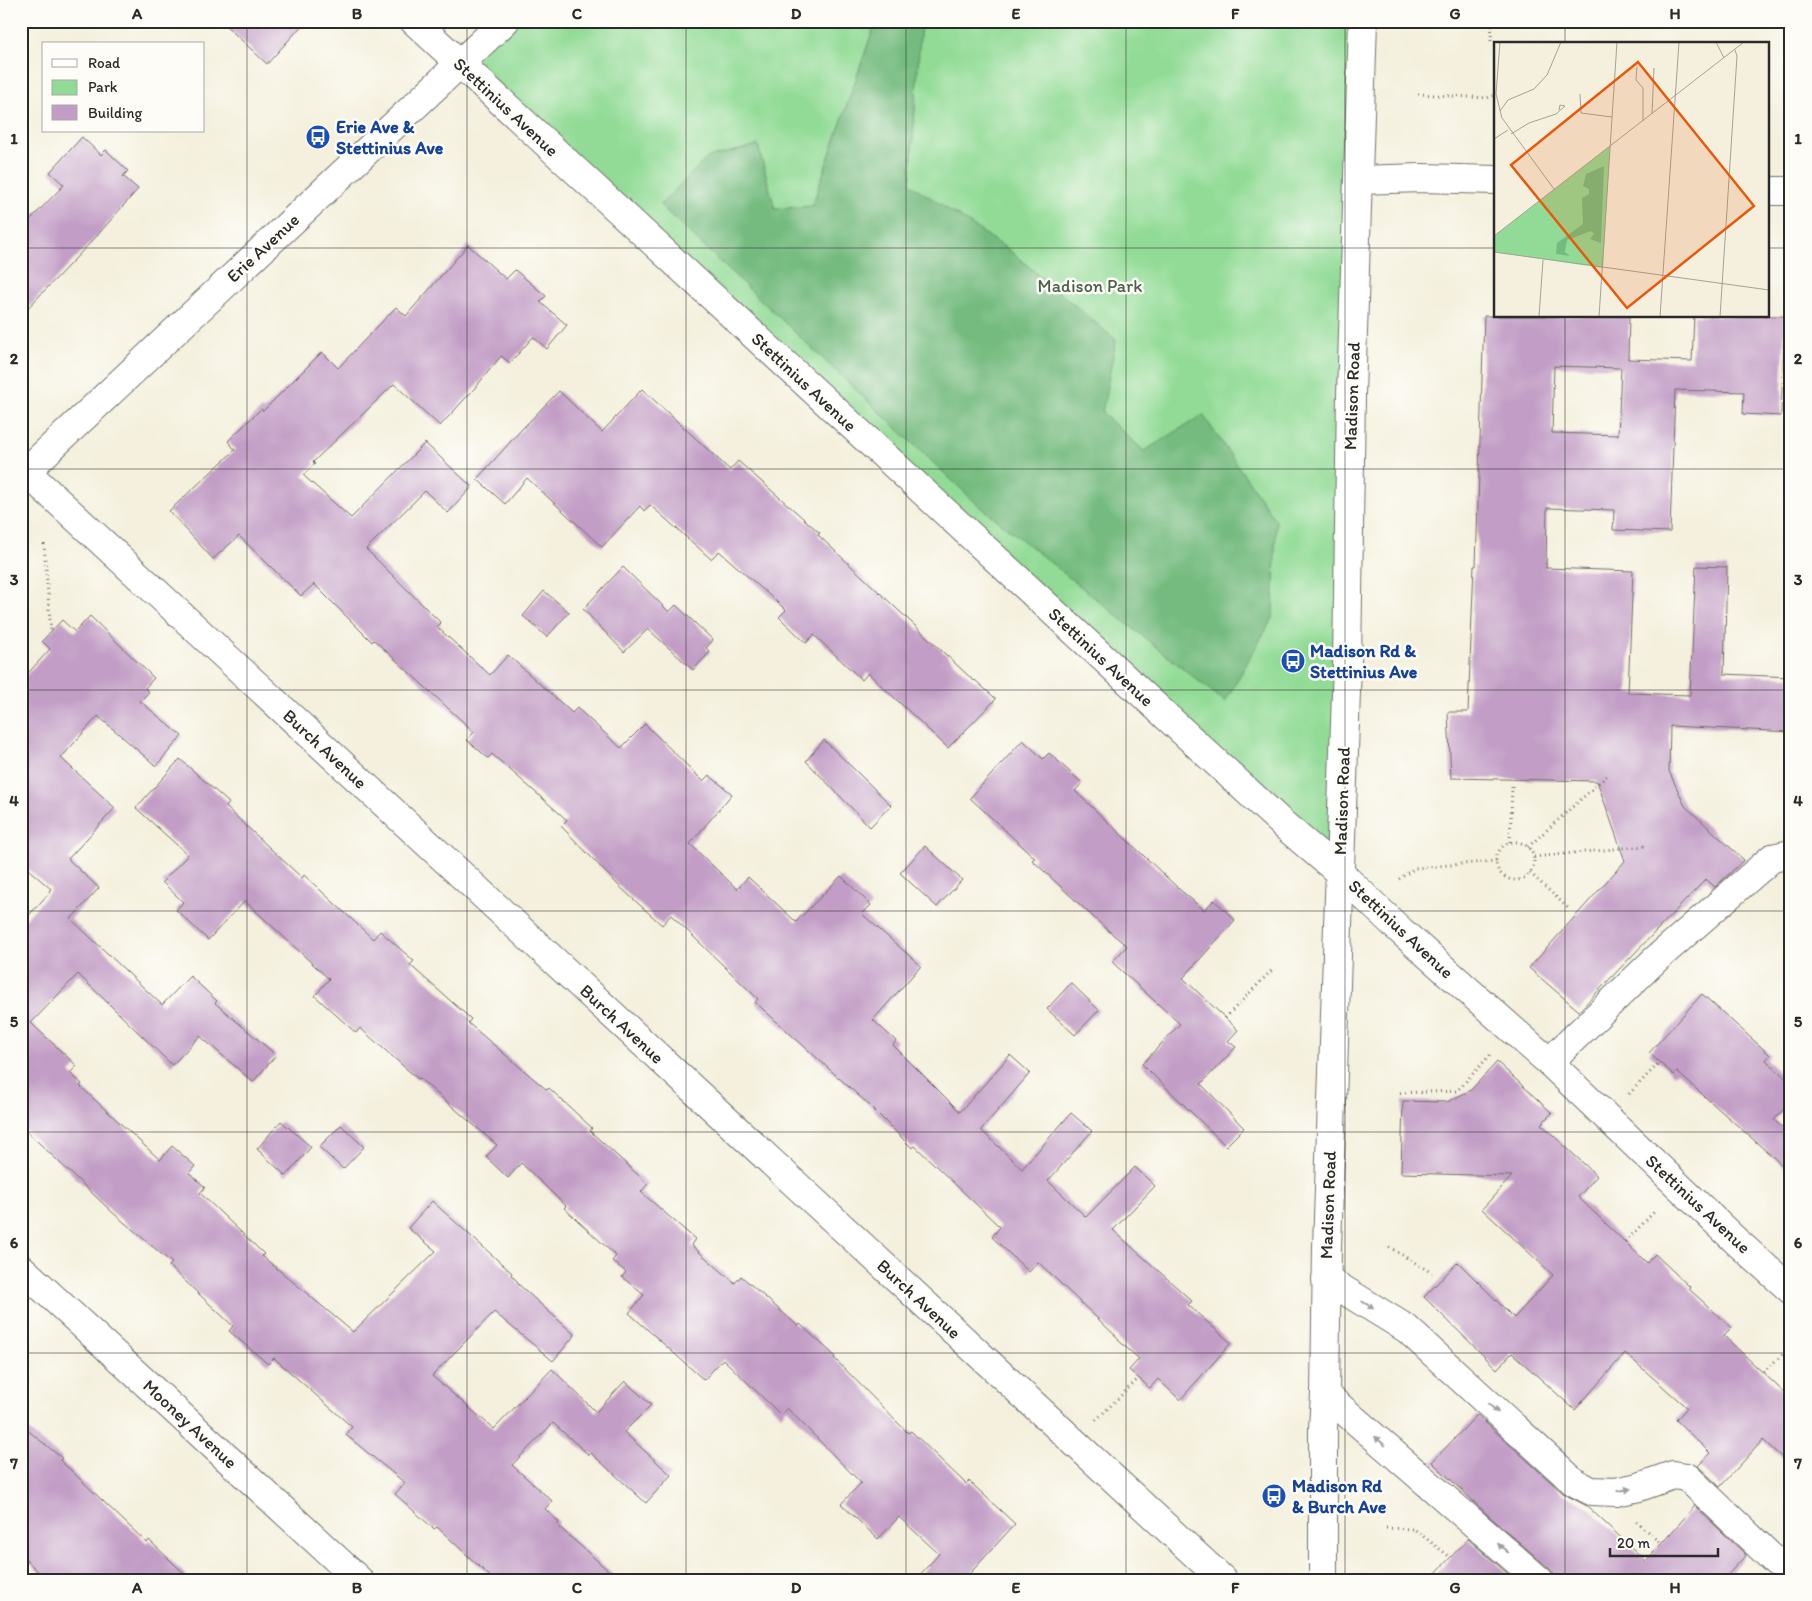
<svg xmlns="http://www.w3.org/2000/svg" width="1812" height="1601" viewBox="0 0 1812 1601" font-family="Itim,sans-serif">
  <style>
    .green { fill: #92db96; stroke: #5e8360 }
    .forest { fill: #75bb7f; stroke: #507355 }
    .building { fill: #c29ec6; fill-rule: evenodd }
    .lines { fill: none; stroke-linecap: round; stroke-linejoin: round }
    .minor-casing { stroke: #717069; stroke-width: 30 }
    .major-casing { stroke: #717069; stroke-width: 30 }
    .path { stroke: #717069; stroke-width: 3; stroke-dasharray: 1 4; stroke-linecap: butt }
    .minor { stroke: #fff; stroke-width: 28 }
    .major { stroke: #fff; stroke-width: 28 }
    .oneway { fill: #a0a0a0 }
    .grid { fill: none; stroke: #2b2b2b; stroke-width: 1; stroke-opacity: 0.55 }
    .labels { text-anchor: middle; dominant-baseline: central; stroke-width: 5; stroke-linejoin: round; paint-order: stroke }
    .street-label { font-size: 18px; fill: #2b2b2b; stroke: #fdfcf7 }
    .transit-label { font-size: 18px; font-weight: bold; fill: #164399; stroke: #fdfcf7; text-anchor: start }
    .park-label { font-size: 18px; fill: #4a604b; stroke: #fdfcf7 }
    .inset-road { fill: none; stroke: #a4a196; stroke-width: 1 }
    .view { fill: #e8590c; fill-opacity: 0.15; stroke: #e8590c; stroke-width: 2.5 }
    .inset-edge { fill: none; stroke: #2b2b2b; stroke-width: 2.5 }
    .neatline { fill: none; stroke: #2b2b2b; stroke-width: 2 }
    .grid-label { font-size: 16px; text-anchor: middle; font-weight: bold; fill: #2b2b2b }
  </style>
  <rect width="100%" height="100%" fill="#fdfcf7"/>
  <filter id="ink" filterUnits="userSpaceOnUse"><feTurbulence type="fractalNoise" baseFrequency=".02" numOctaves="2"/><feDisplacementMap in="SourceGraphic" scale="10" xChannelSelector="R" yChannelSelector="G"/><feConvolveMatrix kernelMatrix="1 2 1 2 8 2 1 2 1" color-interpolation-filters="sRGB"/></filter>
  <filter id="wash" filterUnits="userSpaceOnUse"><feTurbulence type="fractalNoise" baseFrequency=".0096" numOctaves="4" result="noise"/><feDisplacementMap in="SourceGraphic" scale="20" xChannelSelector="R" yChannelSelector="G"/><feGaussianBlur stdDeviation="1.12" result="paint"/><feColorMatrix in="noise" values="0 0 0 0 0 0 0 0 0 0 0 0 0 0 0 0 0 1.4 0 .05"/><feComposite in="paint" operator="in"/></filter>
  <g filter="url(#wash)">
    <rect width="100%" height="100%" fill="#f4f0dd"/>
    <!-- green -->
    <polygon class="green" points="505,21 1363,21 1340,873 459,64"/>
    <!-- forest -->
    <polygon class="forest" points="876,21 921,21 910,184 1009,250 1116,340 1102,413 1144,451 1203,415 1276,521 1273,617 1225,702 976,503 660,205 707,158 758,145 775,209 812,206"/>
    <g id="blocks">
      <!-- building -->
      <g class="building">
        <polygon points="221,21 306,21 267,64"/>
        <polygon points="82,137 101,155 106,150 128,171 123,176 138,189 94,239 21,315 21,229 64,185 50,172"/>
        <polygon points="468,245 506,279 515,270 546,296 540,302 567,325 547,349 533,337 510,363 501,356 474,389 440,426 394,384 313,462 315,464 303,475 351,518 425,443 472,487 448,513 425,491 366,549 441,623 437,627 490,675 508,655 572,713 577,708 621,748 645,724 703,781 709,775 732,794 690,844 737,889 748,877 796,922 841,876 871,905 862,914 921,966 873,1020 896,1041 893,1045 960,1112 1010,1055 1030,1073 981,1130 1022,1169 1071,1113 1092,1131 1048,1181 1086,1217 1135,1167 1155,1186 1113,1230 1192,1301 1188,1305 1231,1343 1180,1400 1158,1379 1150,1388 1129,1370 1139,1359 1118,1340 1119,1339 1038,1262 1029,1272 992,1237 1000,1227 915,1146 912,1148 869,1105 755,1002 758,999 671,915 662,925 620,887 561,826 567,820 492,754 488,758 467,740 474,732 374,640 372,642 314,584 301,596 239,536 213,559 169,511 235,450 228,441 261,409 263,411 322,352 338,368 396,307 406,316"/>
        <path d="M1484,316H1629L1628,359L1692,361L1694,316H1785L1781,416L1743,414L1744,392L1675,390L1670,532L1613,530L1614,510L1547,508L1546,568L1633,571L1628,693L1690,695L1696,566L1727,567L1724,674L1791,677V732L1670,726L1669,771L1685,806L1744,860L1715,887L1706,879L1579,1011L1529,968L1625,861L1597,781L1451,778L1448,712H1468L1474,566H1476ZM1554,366L1621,368L1618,435L1552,433Z"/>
        <polygon points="642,389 730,470 738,461 820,533 818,535 974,681 975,680 996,699 948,748 868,673 862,680 814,635 806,643 779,617 786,610 719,551 711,559 650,505 644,511 640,506 602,547 527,478 505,504 477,479 521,430 559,391 602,432"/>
        <polygon points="623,567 669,612 676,605 713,640 706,648 710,652 693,670 648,629 624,652 583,609"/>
        <polygon points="544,591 569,612 547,637 523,616"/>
        <polygon points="90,616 154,678 145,688 149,692 140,701 182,736 156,766 98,716 61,758 115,808 68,859 99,888 71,919 162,1005 190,976 217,1001 215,1003 276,1055 253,1082 200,1036 172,1065 78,974 31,1023 77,1066 70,1073 82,1084 80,1086 160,1160 172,1146 195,1166 189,1173 205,1187 200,1193 264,1254 262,1256 353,1332 436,1251 408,1228 432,1201 512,1273 511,1275 518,1282 517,1283 575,1335 553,1361 494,1312 432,1376 494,1429 552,1369 596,1412 625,1381 651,1405 624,1432 671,1475 646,1503 591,1453 589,1455 553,1423 512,1465 552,1501 545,1509 559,1522 557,1525 619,1580 494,1580 437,1527 434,1529 395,1494 405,1483 346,1435 352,1427 274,1358 268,1364 229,1331 233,1326 169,1266 172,1263 112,1212 21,1126 21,924 50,892 49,891 51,889 21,863 21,681 50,649 42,641 62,620 75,632"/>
        <polygon points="824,740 891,805 870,827 806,761"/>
        <polygon points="1023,740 1043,759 1049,753 1082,783 1075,791 1179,889 1204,910 1214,900 1235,920 1183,978 1238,1030 1228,1041 1236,1047 1201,1084 1244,1128 1226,1146 1142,1064 1180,1024 1112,962 1127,946 1103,926 1032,860 1035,858 970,798"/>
        <polygon points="180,759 229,803 226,807 302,878 304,875 373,939 380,931 414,961 410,965 471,1019 468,1023 547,1090 549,1088 592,1128 590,1131 648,1184 641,1192 695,1239 691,1245 735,1283 741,1276 798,1326 800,1324 835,1356 834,1358 908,1433 911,1431 966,1484 969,1481 1015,1524 964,1580 915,1580 939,1554 899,1517 878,1539 841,1504 861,1483 787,1408 781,1415 723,1359 704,1380 629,1313 644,1295 622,1277 626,1272 612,1261 616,1256 564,1208 566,1206 521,1163 508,1178 486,1157 497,1145 419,1078 418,1079 360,1028 356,1033 315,996 329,979 245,901 208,940 176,910 183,902 162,882 188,855 136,808"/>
        <polygon points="925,846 962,880 937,907 900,873"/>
        <polygon points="1071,983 1099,1010 1075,1035 1047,1009"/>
        <polygon points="1702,994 1770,1055 1766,1060 1791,1083 1791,1101 1774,1120 1791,1135 1791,1173 1677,1072 1674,1075 1649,1053"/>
        <polygon points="1497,1062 1552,1113 1541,1124 1597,1176 1578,1197 1647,1263 1655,1254 1674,1272 1690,1287 1689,1289 1732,1328 1724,1336 1791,1399 1791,1466 1763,1440 1720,1487 1698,1466 1710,1453 1676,1420 1687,1408 1625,1353 1575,1410 1512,1353 1497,1369 1424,1297 1458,1262 1514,1318 1553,1275 1482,1209 1512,1176 1401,1173 1403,1101 1447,1102 1471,1090"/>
        <polygon points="281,1121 311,1147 286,1176 257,1149"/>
        <polygon points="341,1125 364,1147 343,1169 319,1147"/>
        <polygon points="1477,1415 1564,1494 1587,1506 1646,1561 1695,1506 1746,1555 1723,1580 1554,1580 1554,1574 1549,1568 1489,1516 1432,1462"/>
        <polygon points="21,1425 62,1458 60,1460 147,1543 149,1540 191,1580 47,1580 21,1555"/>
        <polygon points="1468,1539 1515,1580 1429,1580"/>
      </g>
    </g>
  </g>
  <g filter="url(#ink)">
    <use href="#blocks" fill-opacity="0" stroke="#717069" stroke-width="1"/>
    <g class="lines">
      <defs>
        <g id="minor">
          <polyline points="414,21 1284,825 1340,873 1401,931 1549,1062 1736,1241 1791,1290"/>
          <polyline points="1358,180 1422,178 1496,180"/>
          <polyline points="1768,191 1791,191"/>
          <polyline points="21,467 1223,1580"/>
          <polyline points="21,476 505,21"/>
          <polyline points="1549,1062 1655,960 1772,858 1791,854"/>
          <polyline points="21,1268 359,1580"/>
          <polyline points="1326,1279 1407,1329 1574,1482 1591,1491 1616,1492 1639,1487 1673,1475 1687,1477 1776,1562"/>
          <polyline points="1325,1394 1539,1580"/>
        </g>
        <polyline id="major" points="1323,1580 1323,1428 1325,1394 1327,1247 1347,663 1351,394 1363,21"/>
      </defs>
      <!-- minor casing -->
      <use href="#minor" class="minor-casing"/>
      <!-- major casing -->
      <use href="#major" class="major-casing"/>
      <!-- path -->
      <g class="path">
        <polyline points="1491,41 1492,21"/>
        <polyline points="1418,94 1487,98 1496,95"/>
        <polyline points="44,544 51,632"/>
        <circle cx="1515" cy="861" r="19"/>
        <polyline points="1510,842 1512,786"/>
        <polyline points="1528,847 1609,774"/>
        <polyline points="1534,857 1645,846"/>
        <polyline points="1530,873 1568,908"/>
        <polyline points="1399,879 1415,868 1496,861"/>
        <polyline points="1225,1018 1274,968"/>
        <polyline points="1395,1093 1457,1091 1491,1054"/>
        <polyline points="1629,1094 1660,1062"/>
        <polyline points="1625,1242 1656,1210"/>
        <polyline points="1389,1247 1432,1273"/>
        <polyline points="1763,1372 1791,1347"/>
        <polyline points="1096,1420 1139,1378"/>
        <polyline points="1636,1521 1661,1544"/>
        <polyline points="1386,1528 1414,1529 1450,1557"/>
      </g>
      <!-- minor -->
      <use href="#minor" class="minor"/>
      <!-- major -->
      <use href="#major" class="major"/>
    </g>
    <!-- one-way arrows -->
    <defs><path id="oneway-solid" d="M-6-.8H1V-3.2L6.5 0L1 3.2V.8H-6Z" transform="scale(1.25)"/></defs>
    <g class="oneway">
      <use href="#oneway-solid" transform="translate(1368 1305) rotate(31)"/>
      <use href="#oneway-solid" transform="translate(1493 1408) rotate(42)"/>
      <use href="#oneway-solid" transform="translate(1380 1441) rotate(-139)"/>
      <use href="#oneway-solid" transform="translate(1624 1490) rotate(-10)"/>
      <use href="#oneway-solid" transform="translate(1503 1548) rotate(-139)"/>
    </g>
  </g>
  <!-- grid -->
  <path class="grid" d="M247,21V1580M467,21V1580M686,21V1580M906,21V1580M1126,21V1580M1345,21V1580M1565,21V44M21,248H1496M1768,248H1791M1565,316V1580M21,469H1791M21,690H1791M21,911H1791M21,1132H1791M21,1353H1791"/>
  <!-- icons -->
  <defs>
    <symbol id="bus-disc" viewBox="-11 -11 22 22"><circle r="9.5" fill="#1a4fb4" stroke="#fdfcf7"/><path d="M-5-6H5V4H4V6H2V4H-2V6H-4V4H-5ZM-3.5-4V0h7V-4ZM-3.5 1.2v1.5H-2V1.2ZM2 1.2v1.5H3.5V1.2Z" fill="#fff"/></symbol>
  </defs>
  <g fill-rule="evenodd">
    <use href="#bus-disc" x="304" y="123" width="28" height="28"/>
    <use href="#bus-disc" x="1279" y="647" width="28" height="28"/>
    <use href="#bus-disc" x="1260" y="1482" width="28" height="28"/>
  </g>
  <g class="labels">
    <!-- street labels -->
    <g class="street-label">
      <text transform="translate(506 107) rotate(43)">Stettinius Avenue</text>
      <text transform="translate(263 248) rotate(-43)">Erie Avenue</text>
      <text transform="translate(804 382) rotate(43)">Stettinius Avenue</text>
      <text transform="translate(1352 396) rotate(-88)">Madison Road</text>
      <text transform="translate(1101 657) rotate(43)">Stettinius Avenue</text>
      <text transform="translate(325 749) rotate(43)">Burch Avenue</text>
      <text transform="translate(1342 801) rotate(-88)">Madison Road</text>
      <text transform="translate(1401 929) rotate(43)">Stettinius Avenue</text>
      <text transform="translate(622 1024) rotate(43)">Burch Avenue</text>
      <text transform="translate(1698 1204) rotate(43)">Stettinius Avenue</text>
      <text transform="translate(1328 1205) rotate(-88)">Madison Road</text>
      <text transform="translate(919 1299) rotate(43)">Burch Avenue</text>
      <text transform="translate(190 1424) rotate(43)">Mooney Avenue</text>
    </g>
    <!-- transit labels -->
    <g class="transit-label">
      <text x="336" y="127">Erie Ave &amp;<tspan x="336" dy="21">Stettinius Ave</tspan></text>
      <text x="1310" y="651">Madison Rd &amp;<tspan x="1310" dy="21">Stettinius Ave</tspan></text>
      <text x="1292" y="1486">Madison Rd<tspan x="1292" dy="21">&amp; Burch Ave</tspan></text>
    </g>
    <!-- park labels -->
    <g class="park-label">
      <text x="1090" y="286">Madison Park</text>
    </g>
  </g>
  <!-- overview -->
  <g transform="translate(1494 42)">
    <rect width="275" height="275" fill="#f4f0dd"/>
    <path d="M116,104L109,226L0,210V194Z" fill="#92db96"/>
    <path d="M110,124L107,201L96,197L100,192L97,189L73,198L71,210L76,214L62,212L63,201L89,182L88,156L95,152V147L89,144L92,132Z" fill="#75bb7f"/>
    <path class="inset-road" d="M6,0L2,52L8,76L60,147M222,0L230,16M143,25L142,38L149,46V79M86,52L87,71L118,75M6,69L14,58L40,47L53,33L67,0M158,72L160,26M17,92L35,81L62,72L71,64L66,63L65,68M0,97L14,88M0,194L250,0M0,210L275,248M45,275L49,218M105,275L123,0M166,275L185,0M226,275L243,14L241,8"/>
    <path class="view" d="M144,20L260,164L133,266L17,123Z"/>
    <rect width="275" height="275" class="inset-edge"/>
  </g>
  <!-- margin -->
  <rect width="1812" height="1601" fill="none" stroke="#fdfcf7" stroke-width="55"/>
  <!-- legend -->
  <rect x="42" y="42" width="162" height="90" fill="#fdfcf7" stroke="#a9a8a5"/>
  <rect x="52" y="59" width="25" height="8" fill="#ffffff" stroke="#a9a8a5"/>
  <text x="88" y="68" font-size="15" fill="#2b2b2b">Road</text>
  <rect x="52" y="80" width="25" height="15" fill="#92db96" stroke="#a9a8a5"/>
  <text x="88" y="92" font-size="15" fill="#2b2b2b">Park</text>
  <rect x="52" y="105" width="25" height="15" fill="#c29ec6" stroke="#a9a8a5"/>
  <text x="88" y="118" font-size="15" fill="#2b2b2b">Building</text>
  <!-- scale -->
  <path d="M1610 1548v8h108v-8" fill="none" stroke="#2b2b2b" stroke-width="2.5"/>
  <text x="1617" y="1548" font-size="15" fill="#2b2b2b" stroke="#fdfcf7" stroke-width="4" paint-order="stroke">20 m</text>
  <rect x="28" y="28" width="1756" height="1546" class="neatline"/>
  <g class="grid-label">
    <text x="137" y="19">A</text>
    <text x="357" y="19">B</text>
    <text x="577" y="19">C</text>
    <text x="796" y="19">D</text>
    <text x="1016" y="19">E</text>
    <text x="1235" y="19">F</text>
    <text x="1455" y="19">G</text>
    <text x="1675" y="19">H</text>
    <text x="14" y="144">1</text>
    <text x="1798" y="144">1</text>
    <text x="14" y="364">2</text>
    <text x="1798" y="364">2</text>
    <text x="14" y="585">3</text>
    <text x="1798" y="585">3</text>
    <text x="14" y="806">4</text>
    <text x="1798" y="806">4</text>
    <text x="14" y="1027">5</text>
    <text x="1798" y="1027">5</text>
    <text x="14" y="1248">6</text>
    <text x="1798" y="1248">6</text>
    <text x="14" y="1469">7</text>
    <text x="1798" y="1469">7</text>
    <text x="137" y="1593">A</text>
    <text x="357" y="1593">B</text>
    <text x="577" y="1593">C</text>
    <text x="796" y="1593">D</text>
    <text x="1016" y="1593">E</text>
    <text x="1235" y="1593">F</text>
    <text x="1455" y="1593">G</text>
    <text x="1675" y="1593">H</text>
  </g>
</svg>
